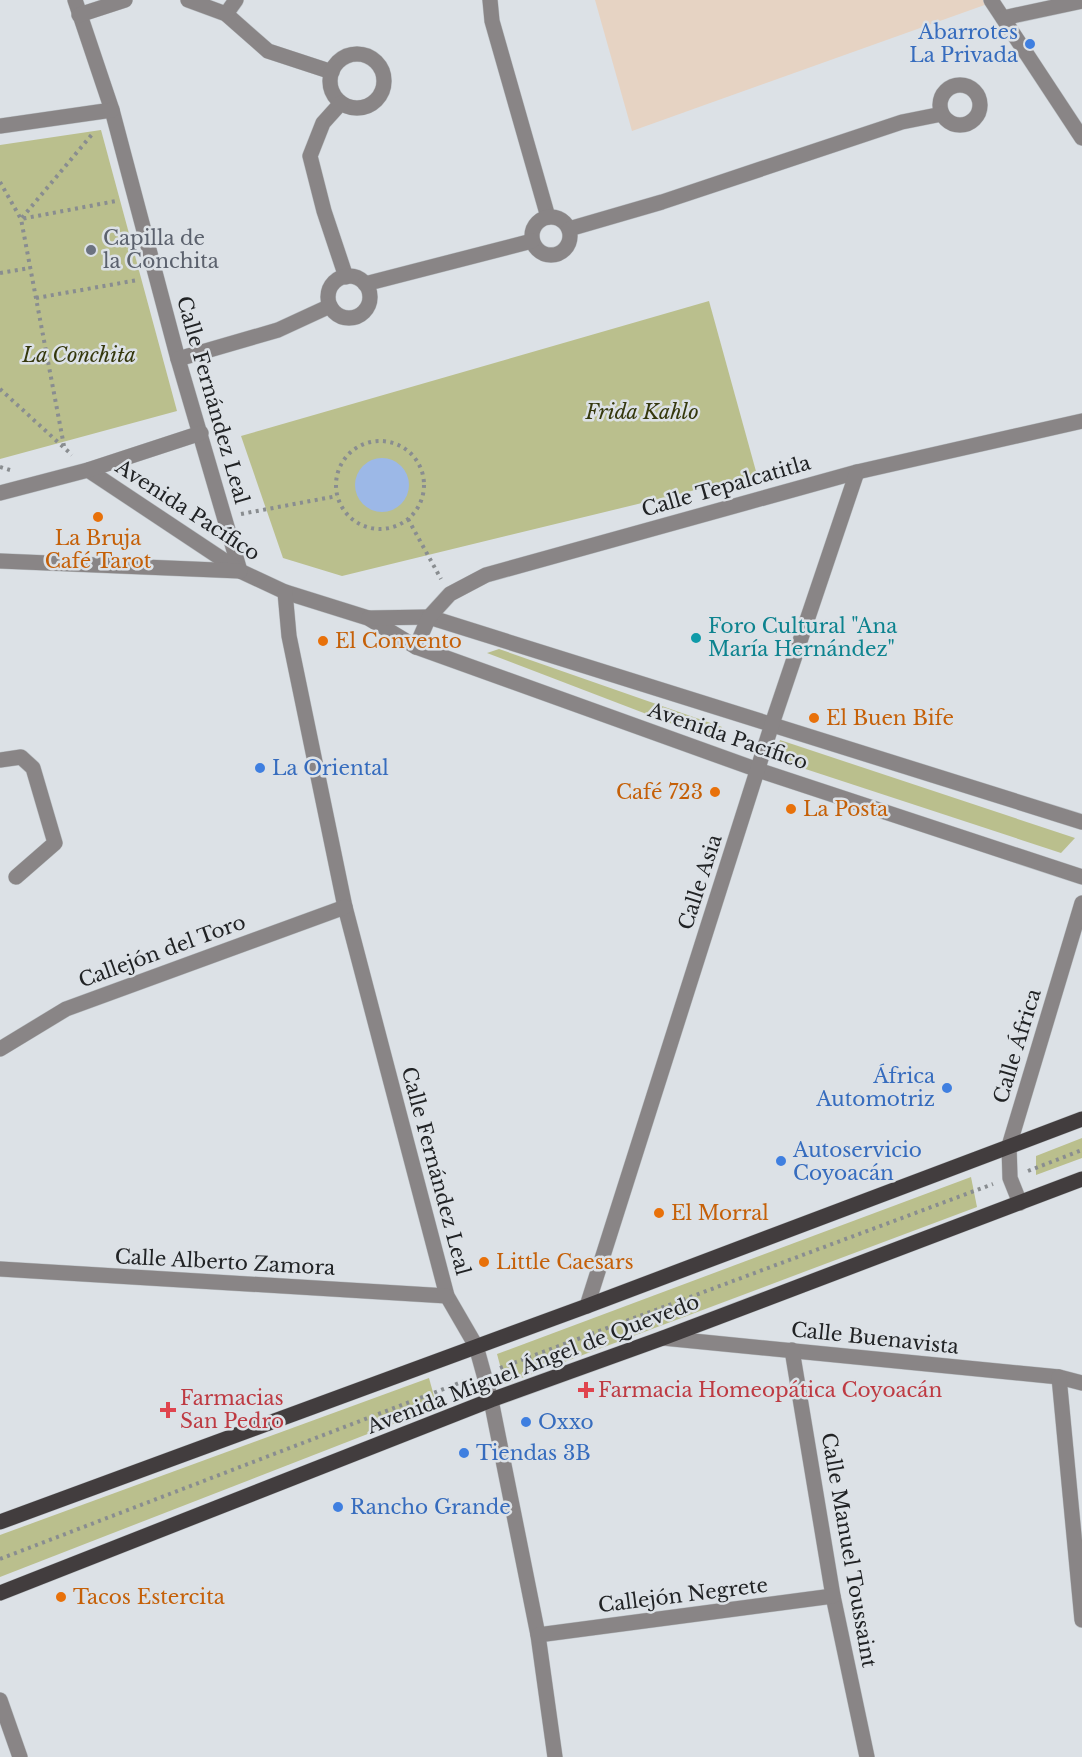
<svg xmlns="http://www.w3.org/2000/svg" width="1082" height="1757" viewBox="0 0 1082 1757" font-family="'Libre Baskerville',serif">
  <style>
    .education { fill: #e6d3c3 }
    .green { fill: #babf8d }
    .water { fill: #9cb8e7 }
    .lines { fill: none; stroke-linecap: round; stroke-linejoin: round }
    .minor-casing { stroke: #babfc3; stroke-width: 16 }
    .major-casing { stroke: #babfc3; stroke-width: 16 }
    .path { stroke: #898d90; stroke-width: 4; stroke-dasharray: 3 4.5; stroke-linecap: butt }
    .minor { stroke: #898586; stroke-width: 15 }
    .major { stroke: #423d3e; stroke-width: 15 }
    .shop-dot { fill: #3f7fe0; stroke: #dce1e6; stroke-width: 2 }
    .worship-dot { fill: #6b7280; stroke: #dce1e6; stroke-width: 2 }
    .food-dot { fill: #e8710a; stroke: #dce1e6; stroke-width: 2 }
    .culture-dot { fill: #0f9aa8; stroke: #dce1e6; stroke-width: 2 }
    .health-dot { fill: #e0444e; stroke: #dce1e6; stroke-width: 2 }
    .labels { text-anchor: middle; dominant-baseline: central; stroke-width: 5; stroke-linejoin: round; paint-order: stroke }
    .shop-label { font-size: 20px; fill: #366cbe; stroke: #dce1e6; text-anchor: start }
    .worship-label { font-size: 20px; fill: #5b616d; stroke: #dce1e6; text-anchor: start }
    .park-label { font-size: 20px; font-style: italic; fill: #35380d; stroke: #dce1e6 }
    .street-label { font-size: 20px; fill: #212325; stroke: #dce1e6 }
    .food-label { font-size: 20px; fill: #c56008; stroke: #dce1e6; text-anchor: start }
    .culture-label { font-size: 20px; fill: #0d838f; stroke: #dce1e6; text-anchor: start }
    .health-label { font-size: 20px; fill: #be3a42; stroke: #dce1e6; text-anchor: start }
  </style>
  <rect width="100%" height="100%" fill="#dce1e6"/>
  <!-- education -->
  <polygon class="education" points="595,0 991,0 993,2 632,131"/>
  <!-- green -->
  <g class="green">
    <polygon points="101,130 177,411 0,459 0,145"/>
    <polygon points="709,301 757,475 342,576 283,558 241,436"/>
    <polygon points="499,649 722,727 717,741 487,653"/>
    <polygon points="780,740 1075,838 1061,853 775,759"/>
    <polygon points="1082,1138 1082,1158 1036,1175 1036,1156"/>
    <polygon points="971,1177 977,1207 505,1384 497,1354"/>
    <polygon points="429,1378 437,1407 0,1577 0,1535"/>
  </g>
  <!-- water -->
  <circle class="water" cx="382" cy="485" r="27"/>
  <g class="lines">
    <defs>
      <g id="minor">
        <polyline points="75,0 112,110 178,359 240,571"/>
        <polyline points="188,0 226,14 268,51 332,72"/>
        <polyline points="490,0 492,21 548,217"/>
        <polyline points="991,0 1082,138"/>
        <polyline points="226,14 236,0"/>
        <polyline points="79,15 125,0"/>
        <polyline points="1003,18 1082,1"/>
        <circle cx="357" cy="81" r="27"/>
        <circle cx="960" cy="105" r="20"/>
        <polyline points="341,103 323,123 310,156 324,211 346,277"/>
        <polyline points="0,126 112,110"/>
        <circle cx="551" cy="236" r="19"/>
        <polyline points="569,229 662,202 902,122 942,114"/>
        <circle cx="349" cy="297" r="21"/>
        <polyline points="365,284 532,241"/>
        <polyline points="178,359 278,330 330,306"/>
        <polyline points="88,470 240,571 285,592 368,618 416,647 758,770 1082,877"/>
        <polyline points="0,493 88,470 201,433"/>
        <polyline points="0,561 240,571"/>
        <polyline points="285,592 289,636 345,907 447,1296 476,1346 491,1400 538,1635 555,1757"/>
        <polyline points="369,618 429,617 1082,822"/>
        <polyline points="416,647 429,617 450,594 486,575 857,472 1082,421"/>
        <polyline points="0,760 21,757 33,768 55,843 16,877"/>
        <polyline points="0,1049 66,1009 345,907"/>
        <polyline points="1020,1203 1010,1178 1009,1146 1082,903"/>
        <polyline points="0,1269 447,1296"/>
        <polyline points="587,1306 772,724 857,472"/>
        <polyline points="663,1338 1059,1377 1082,1383"/>
        <polyline points="792,1350 833,1596 867,1757"/>
        <polyline points="1059,1377 1082,1620"/>
        <polyline points="538,1635 833,1596"/>
        <polyline points="0,1700 20,1757"/>
      </g>
      <g id="major">
        <polyline points="0,1522 587,1306 1082,1119"/>
        <polyline points="0,1593 491,1400 663,1338 1082,1179"/>
      </g>
    </defs>
    <!-- minor casing -->
    <use href="#minor" class="minor-casing"/>
    <!-- major casing -->
    <use href="#major" class="major-casing"/>
    <!-- path -->
    <g class="path">
      <polyline points="0,182 21,219 116,201"/>
      <polyline points="0,273 30,268"/>
      <polyline points="36,298 138,280"/>
      <polyline points="0,389 72,455"/>
      <circle cx="380" cy="485" r="44"/>
      <polyline points="64,446 21,219 94,132"/>
      <polyline points="0,467 10,470"/>
      <polyline points="241,514 337,496"/>
      <polyline points="408,519 441,579"/>
      <polyline points="1028,1171 1082,1150"/>
      <polyline points="500,1368 993,1184"/>
      <polyline points="0,1559 467,1380"/>
    </g>
    <!-- minor -->
    <use href="#minor" class="minor"/>
    <!-- major -->
    <use href="#major" class="major"/>
  </g>
  <!-- markers -->
  <g class="shop-dot">
    <circle cx="1030" cy="44" r="6"/>
    <circle cx="260" cy="768" r="6"/>
    <circle cx="947" cy="1088" r="6"/>
    <circle cx="781" cy="1161" r="6"/>
    <circle cx="526" cy="1422" r="6"/>
    <circle cx="464" cy="1453" r="6"/>
    <circle cx="338" cy="1507" r="6"/>
  </g>
  <circle class="worship-dot" cx="91" cy="250" r="6"/>
  <g class="food-dot">
    <circle cx="98" cy="517" r="6"/>
    <circle cx="323" cy="641" r="6"/>
    <circle cx="814" cy="718" r="6"/>
    <circle cx="715" cy="792" r="6"/>
    <circle cx="791" cy="809" r="6"/>
    <circle cx="659" cy="1213" r="6"/>
    <circle cx="484" cy="1262" r="6"/>
    <circle cx="61" cy="1597" r="6"/>
  </g>
  <circle class="culture-dot" cx="696" cy="638" r="6"/>
  <g class="health-dot">
    <path d="M583 1381h6v6h6v6h-6v6h-6v-6h-6v-6h6z"/>
    <path d="M165 1401h6v6h6v6h-6v6h-6v-6h-6v-6h6z"/>
  </g>
  <g class="labels">
    <!-- shop labels -->
    <g class="shop-label">
      <text x="1018" y="32" text-anchor="end">Abarrotes<tspan x="1018" dy="23">La Privada</tspan></text>
      <text x="272" y="768">La Oriental</text>
      <text x="935" y="1076" text-anchor="end">África<tspan x="935" dy="23">Automotriz</tspan></text>
      <text x="793" y="1150">Autoservicio<tspan x="793" dy="23">Coyoacán</tspan></text>
      <text x="538" y="1422">Oxxo</text>
      <text x="476" y="1453">Tiendas 3B</text>
      <text x="350" y="1507">Rancho Grande</text>
    </g>
    <!-- worship labels -->
    <g class="worship-label">
      <text x="103" y="238">Capilla de<tspan x="103" dy="23">la Conchita</tspan></text>
    </g>
    <!-- park labels -->
    <g class="park-label">
      <text x="79" y="355">La Conchita</text>
      <text x="642" y="412">Frida Kahlo</text>
    </g>
    <!-- street labels -->
    <g class="street-label">
      <text transform="translate(213 400) rotate(74)">Calle Fernández Leal</text>
      <text transform="translate(726 486) rotate(-16)">Calle Tepalcatitla</text>
      <text transform="translate(188 510) rotate(33)">Avenida Pacífico</text>
      <text transform="translate(728 736) rotate(19)">Avenida Pacífico</text>
      <text transform="translate(700 882) rotate(-72)">Calle Asia</text>
      <text transform="translate(162 951) rotate(-20)">Callejón del Toro</text>
      <text transform="translate(1017 1046) rotate(-73)">Calle África</text>
      <text transform="translate(436 1171) rotate(75)">Calle Fernández Leal</text>
      <text transform="translate(225 1262) rotate(3)">Calle Alberto Zamora</text>
      <text transform="translate(875 1338) rotate(6)">Calle Buenavista</text>
      <text transform="translate(533 1364) rotate(-21)">Avenida Miguel Ángel de Quevedo</text>
      <text transform="translate(849 1550) rotate(80)">Calle Manuel Toussaint</text>
      <text transform="translate(683 1595) rotate(-7)">Callejón Negrete</text>
    </g>
    <!-- food labels -->
    <g class="food-label">
      <text x="98" y="538" text-anchor="middle">La Bruja<tspan x="98" dy="23">Café Tarot</tspan></text>
      <text x="335" y="641">El Convento</text>
      <text x="826" y="718">El Buen Bife</text>
      <text x="703" y="792" text-anchor="end">Café 723</text>
      <text x="803" y="809">La Posta</text>
      <text x="671" y="1213">El Morral</text>
      <text x="496" y="1262">Little Caesars</text>
      <text x="73" y="1597">Tacos Estercita</text>
    </g>
    <!-- culture labels -->
    <g class="culture-label">
      <text x="708" y="626">Foro Cultural "Ana<tspan x="708" dy="23">María Hernández"</tspan></text>
    </g>
    <!-- health labels -->
    <g class="health-label">
      <text x="598" y="1390">Farmacia Homeopática Coyoacán</text>
      <text x="180" y="1398">Farmacias<tspan x="180" dy="23">San Pedro</tspan></text>
    </g>
  </g>
</svg>
